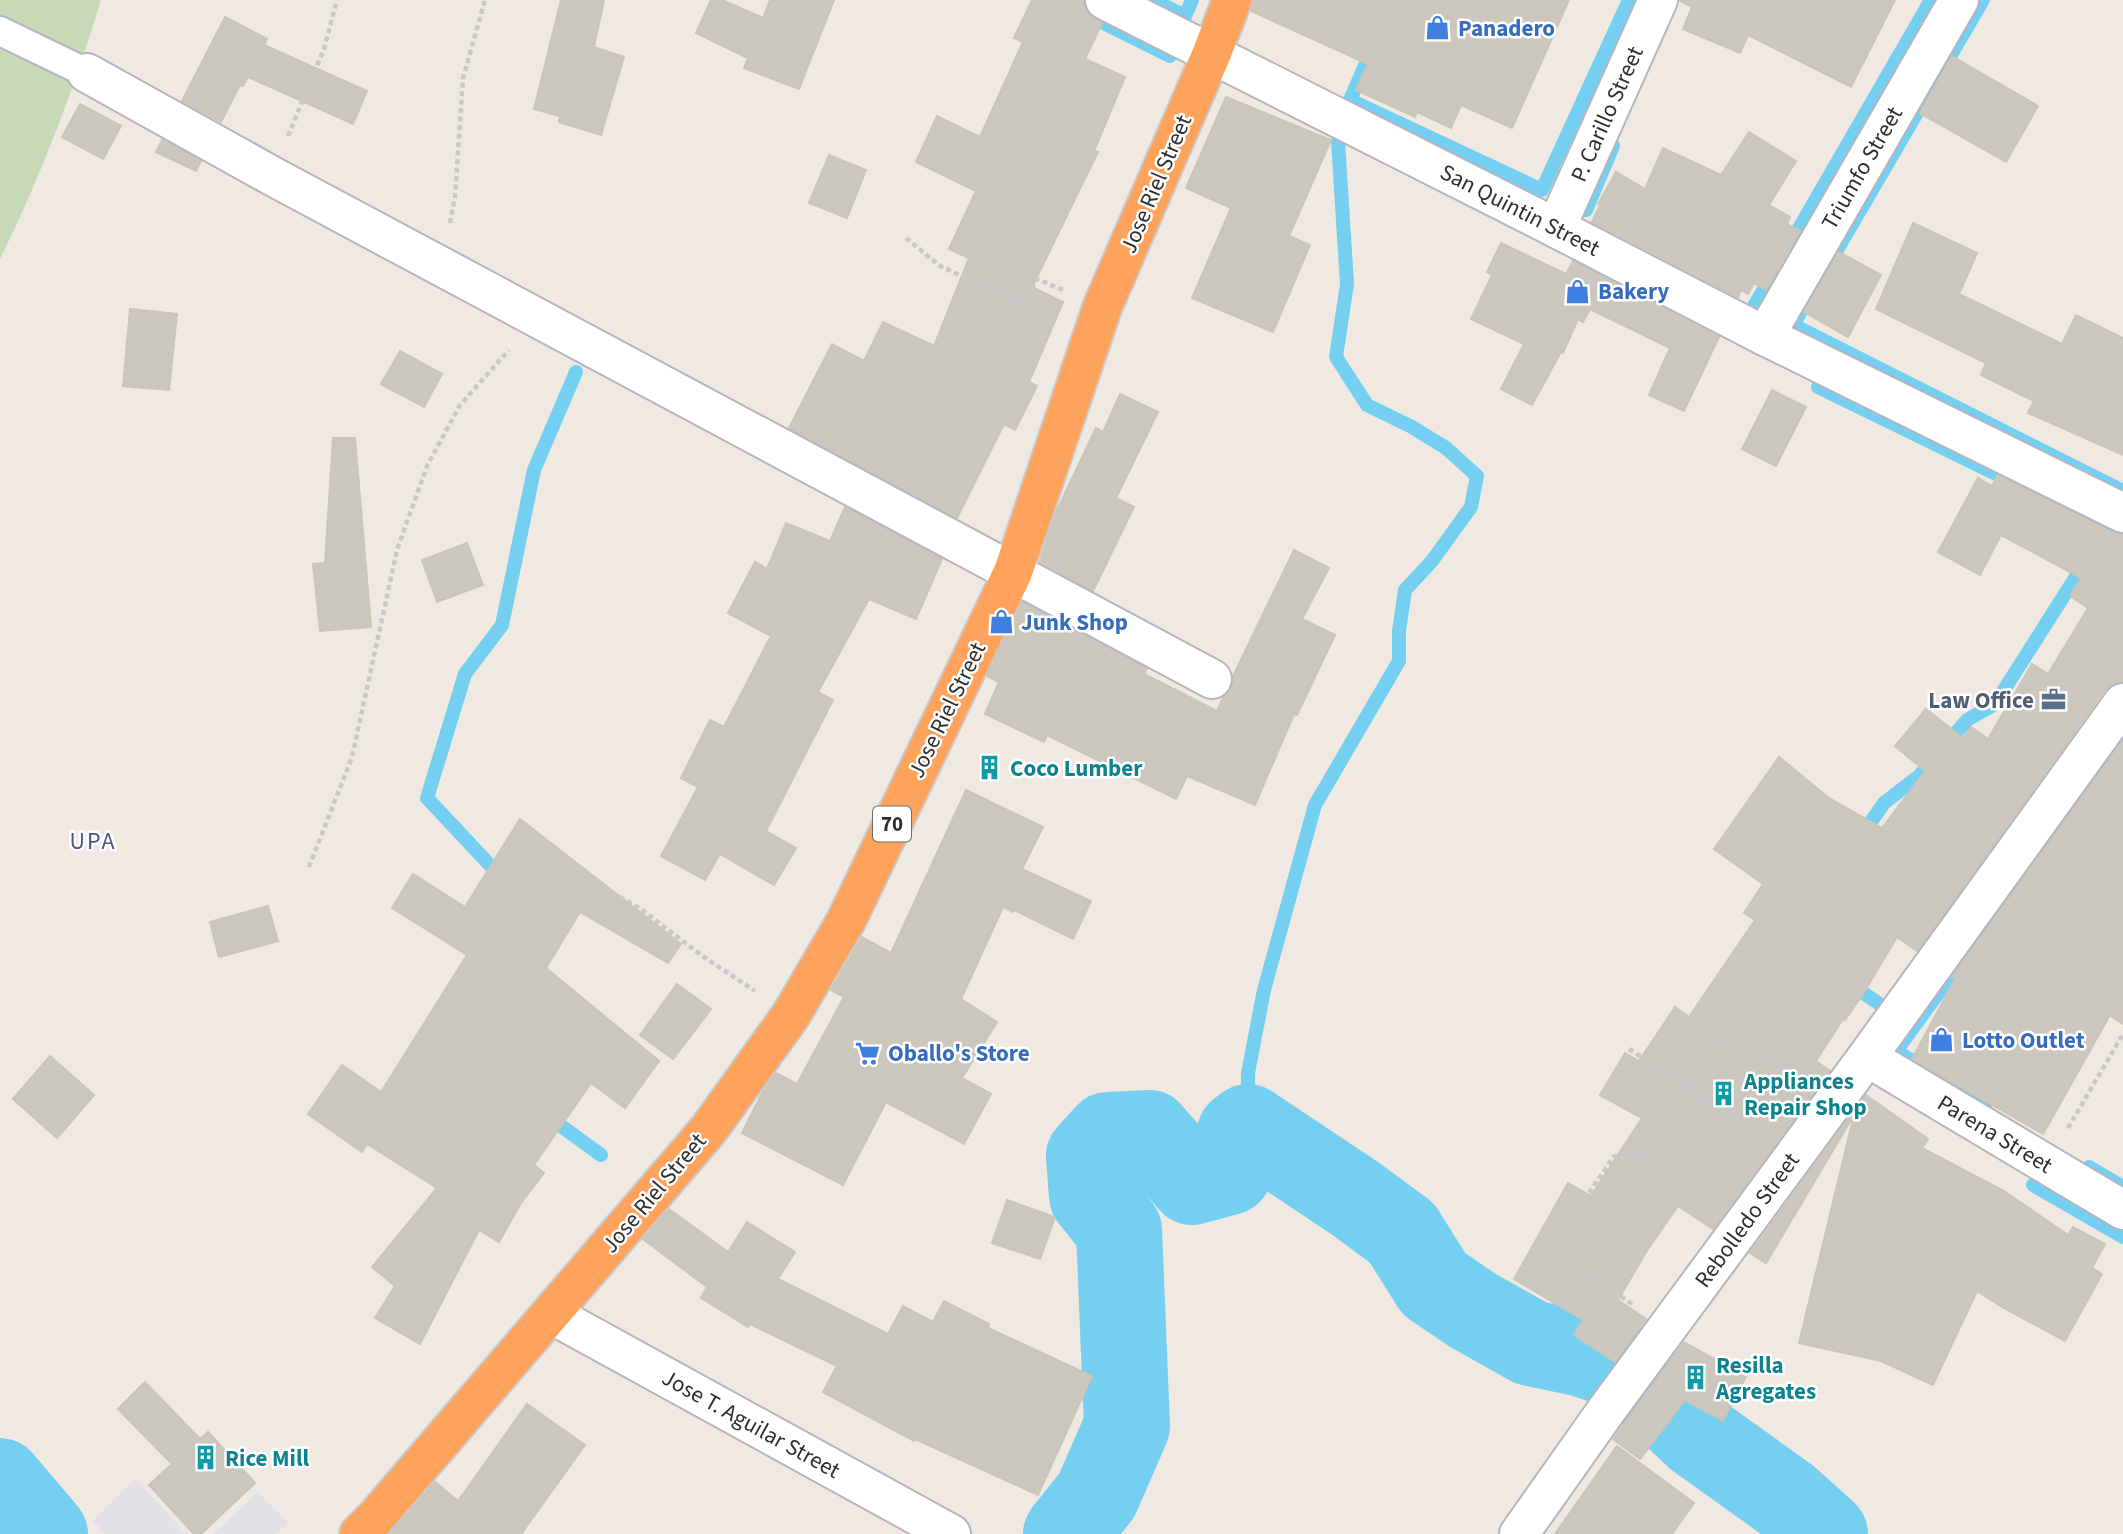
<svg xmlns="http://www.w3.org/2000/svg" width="2123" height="1534" viewBox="0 0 2123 1534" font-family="'Source Sans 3',sans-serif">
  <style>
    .industrial { fill: #e3e1e8 }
    .cemetery { fill: #c8d9b8 }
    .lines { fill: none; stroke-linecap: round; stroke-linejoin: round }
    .stream { stroke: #75cff0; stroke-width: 14 }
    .river { stroke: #75cff0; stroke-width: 86 }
    .building { fill: #cbc7bf; stroke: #cbc5ba; stroke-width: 2 }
    .lane-casing { stroke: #b4b7c1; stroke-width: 32 }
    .street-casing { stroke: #b4b7c1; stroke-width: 42 }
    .highway-casing { stroke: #c9c9c9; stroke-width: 42 }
    .path { stroke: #c9c9c9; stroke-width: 4.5; stroke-dasharray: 5 3.5; stroke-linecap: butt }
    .lane { stroke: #fff; stroke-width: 28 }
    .street { stroke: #fff; stroke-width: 38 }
    .highway { stroke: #ffa35c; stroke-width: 38 }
    .labels { text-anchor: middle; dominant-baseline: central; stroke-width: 5; stroke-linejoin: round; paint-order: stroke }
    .shield { fill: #fff; stroke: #6d6d6d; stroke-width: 2 }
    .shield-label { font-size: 21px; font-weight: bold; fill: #2e2e2e }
    .shop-label { font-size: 23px; font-weight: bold; fill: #366cbe; stroke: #fff; text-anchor: start }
    .street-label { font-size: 23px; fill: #2e2e2e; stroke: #fff }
    .service-label { font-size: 23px; font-weight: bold; fill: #4e5e75; stroke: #fff; text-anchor: end }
    .culture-label { font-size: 23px; font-weight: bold; fill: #0d838f; stroke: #fff; text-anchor: start }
    .neighbourhood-label { font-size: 24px; letter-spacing: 2px; fill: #4d5680; stroke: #fff }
  </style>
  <rect width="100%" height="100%" fill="#efe9e1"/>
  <!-- industrial -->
  <g class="industrial">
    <polygon points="136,1479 186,1534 105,1534 93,1521"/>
    <polygon points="258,1491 288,1523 276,1534 213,1534"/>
  </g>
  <!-- cemetery -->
  <path class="cemetery" d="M0,0H101C74,89 41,176 0,259Z"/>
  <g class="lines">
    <!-- stream -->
    <g class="stream">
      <polyline points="1057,0 1170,56"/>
      <polyline points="1153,0 1185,16 1192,0"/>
      <polyline points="1983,0 1793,325 2123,491"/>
      <polyline points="1373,47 1350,100 1542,190 1629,0"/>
      <polyline points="1586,210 1613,146"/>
      <polyline points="1790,244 1931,0"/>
      <polyline points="1754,306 1773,274"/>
      <polyline points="1818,387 2107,528 1995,704 1967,720 1919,776 1884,803 1862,835"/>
      <polyline points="502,878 427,798 465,674 502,625 534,470 576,372"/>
      <polyline points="1850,984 1890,1011 1885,1018"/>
      <polyline points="1985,1105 1896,1051 2123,740"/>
      <polyline points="546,1115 601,1155"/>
      <polyline points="1248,1127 1248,1073 1264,990 1315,805 1399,661 1399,631 1405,590 1432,561 1471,507 1477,476 1446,448 1412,427 1367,405 1336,357 1347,284 1338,141"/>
      <polyline points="2089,1167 2123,1187"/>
      <polyline points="2033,1185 2123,1237"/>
    </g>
    <!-- river -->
    <g class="river">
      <polyline points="1643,1384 1698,1436 1786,1499 1825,1534"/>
      <polyline points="0,1481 45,1534"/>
      <polyline points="1066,1534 1097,1495 1127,1426 1119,1230 1092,1196 1089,1156 1108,1135 1149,1133 1192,1182 1229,1172 1240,1133 1248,1127 1356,1199 1402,1233 1434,1284 1474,1311 1531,1343 1583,1354 1627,1369"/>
    </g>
  </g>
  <!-- building -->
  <g class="building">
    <polygon points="561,0 604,0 594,47 624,57 601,135 559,122 560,116 534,109"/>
    <polygon points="711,0 722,0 763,18 770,0 834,0 799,89 744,68 748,58 696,33"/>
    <polygon points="1032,0 1083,0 1087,12 1102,23 1085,59 1125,77 1094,151 1098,152 1032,287 1063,302 1029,382 1037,386 1015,430 1004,424 957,518 789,428 832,344 864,361 883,322 934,346 969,258 949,249 976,191 916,162 937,116 980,137 1023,42 1014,38"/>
    <polygon points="1253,0 1569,0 1512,128 1461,105 1451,128 1417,112 1415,117 1356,90 1368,64 1251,11"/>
    <polygon points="1679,0 1895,0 1851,87 1748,35 1740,53 1683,29 1692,7"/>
    <polygon points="225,17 267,39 264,45 367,91 353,124 248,77 243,86 240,85 221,122 182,101"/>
    <polygon points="1952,56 2038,106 2006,162 1920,113"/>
    <polygon points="1226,97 1331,140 1289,236 1310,245 1273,332 1192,298 1231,208 1186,188"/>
    <polygon points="80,104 121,126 103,159 62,137"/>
    <polygon points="1749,132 1796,161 1769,205 1790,217 1787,224 1800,231 1766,290 1754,283 1748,294 1741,290 1738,297 1592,222 1600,205 1598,204 1616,172 1645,189 1663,148 1721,175"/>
    <polygon points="162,140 201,161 196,171 156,152"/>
    <polygon points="829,155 866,170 847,218 809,203"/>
    <polygon points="1913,223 1977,253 1959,294 2062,344 2076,315 2123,338 2123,455 2028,413 2034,401 1981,375 1986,363 1876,309"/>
    <polygon points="1501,243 1566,274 1573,261 1719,337 1684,411 1649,395 1670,348 1590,309 1583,322 1578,319 1563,353 1561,352 1532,405 1501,389 1524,344 1471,319 1492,275 1487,272"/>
    <polygon points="1839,252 1881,275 1848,337 1804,312"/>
    <polygon points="130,309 177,314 169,390 123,386"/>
    <polygon points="400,351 442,374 424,407 381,384"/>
    <polygon points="1772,390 1806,407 1776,466 1742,449"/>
    <polygon points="1120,394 1158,412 1116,498 1134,507 1093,591 1040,562 1056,512 1096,428 1103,432"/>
    <polygon points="333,438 355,438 371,627 320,631 313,564 325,563"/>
    <polygon points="1998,475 2113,533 2123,535 2123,682 2113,683 2105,690 1917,951 1897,937 1865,991 1845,1020 1843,1019 1816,1061 1830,1071 1713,1229 1678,1206 1646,1252 1618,1300 1646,1319 1615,1362 1574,1335 1583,1320 1514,1279 1568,1183 1591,1196 1642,1118 1600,1095 1625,1053 1639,1061 1675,1007 1689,1017 1755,920 1744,913 1763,884 1714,849 1779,757 1829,798 1882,828 1925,771 1895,746 1926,709 1963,738 1971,727 1988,739 2032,664 2048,674 2088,608 2070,596 2081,578 2001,535 1980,575 1938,552 1978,478 1992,486"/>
    <polygon points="845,507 942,559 916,619 869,599 818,692 833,700 766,831 796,848 774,885 720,854 705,880 661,856 698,787 681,778 710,720 724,727 771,636 728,613 755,562 767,569 786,523 830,541"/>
    <polygon points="467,543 483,585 437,602 422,560"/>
    <polygon points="1294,550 1329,568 1302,619 1335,635 1297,715 1294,714 1255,805 1187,776 1176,799 1047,735 1044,742 985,714 999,682 987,676 1023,602 1147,669 1144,674 1217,711 1223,698 1232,689 1233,676"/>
    <polygon points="2123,740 2123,1024 2110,1015 2043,1134 1912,1059 1955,979 1952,977"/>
    <polygon points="966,790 1043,827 1022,869 1091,901 1073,939 1014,910 1013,912 1003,907 961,999 997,1022 962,1078 991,1094 964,1144 886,1102 843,1185 742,1133 763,1091 776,1073 797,1084 844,997 831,990 862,937 891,953"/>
    <polygon points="520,819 681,944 668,963 580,912 546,968 659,1061 625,1108 591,1083 534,1165 544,1173 521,1203 499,1242 479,1230 420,1344 375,1318 395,1286 372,1267 437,1188 367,1144 362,1152 308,1114 342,1065 381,1092 467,955 392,908 413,874 465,907"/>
    <polygon points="268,906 278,941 219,957 210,922"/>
    <polygon points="677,984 711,1009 673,1059 640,1035"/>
    <polygon points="50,1056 94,1095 57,1138 13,1099"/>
    <polygon points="1866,1095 1928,1139 1922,1148 2004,1191 2068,1235 2073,1227 2105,1244 2092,1268 2102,1274 2065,1341 2002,1307 1977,1291 1933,1385 1881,1361 1799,1343 1854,1115 1766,1263 1750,1253"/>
    <polygon points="1007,1200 1055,1217 1040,1259 992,1243"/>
    <polygon points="669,1209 728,1252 747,1222 795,1252 778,1279 888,1334 903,1306 933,1322 944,1301 989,1324 988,1328 1092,1376 1038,1495 915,1439 914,1441 823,1392 837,1366 750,1324 748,1327 701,1298 707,1287 643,1239"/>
    <polygon points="1684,1342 1746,1377 1723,1421 1685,1400 1640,1459 1613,1439"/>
    <polygon points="145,1382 200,1439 208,1432 255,1483 201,1534 194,1534 149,1485 172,1464 118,1409"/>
    <polygon points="527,1404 585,1445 521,1534 390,1534 435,1482 458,1501"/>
    <polygon points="1617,1446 1694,1503 1672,1534 1555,1534"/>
  </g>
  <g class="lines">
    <defs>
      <polyline id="lane" points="0,31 87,73"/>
      <g id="street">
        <polyline points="1105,0 1556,228 1765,336 2123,513"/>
        <polyline points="87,73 274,177 1212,679"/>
        <polyline points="1556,228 1658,0"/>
        <polyline points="1765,336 1959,0"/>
        <polyline points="1867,1057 2123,1210"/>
        <polyline points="551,1314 951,1534"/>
        <polyline points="1519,1534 1608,1408 1867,1057 2123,703"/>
      </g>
      <polyline id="highway" points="359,1534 377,1516 709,1129 791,1015 846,921 1013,572 1102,308 1212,53 1232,0"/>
    </defs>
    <!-- lane casing -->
    <use href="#lane" class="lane-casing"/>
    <!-- street casing -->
    <use href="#street" class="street-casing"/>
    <!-- highway casing -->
    <use href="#highway" class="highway-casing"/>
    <!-- path -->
    <g class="path">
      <polyline points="288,136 324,49 337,0"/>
      <polyline points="450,223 455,197 463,78 485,0"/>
      <polyline points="906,238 940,266 1023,304 1037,279 1063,290"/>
      <polyline points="550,866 598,885 641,909 701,955 755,991"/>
      <polyline points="309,867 352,757 397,550 427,466 460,405 509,350"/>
      <polyline points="1629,1049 1758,1132"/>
      <polyline points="2068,1128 2123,1034"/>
      <path d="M1632,1304L1589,1275L1576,1259L1554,1245L1614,1156L1639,1159C1652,1145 1669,1130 1679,1113C1694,1088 1704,1052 1732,1037L1796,1078"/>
    </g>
    <!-- lane -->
    <use href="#lane" class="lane"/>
    <!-- street -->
    <use href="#street" class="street"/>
    <!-- highway -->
    <use href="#highway" class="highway"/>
  </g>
  <!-- icons -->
  <defs>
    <symbol id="shop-bare" viewBox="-9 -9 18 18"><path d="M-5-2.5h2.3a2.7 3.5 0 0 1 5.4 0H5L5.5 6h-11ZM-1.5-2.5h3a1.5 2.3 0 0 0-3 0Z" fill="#3f7fe0" stroke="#fff" stroke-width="2.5" paint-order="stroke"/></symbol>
    <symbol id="office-bare" viewBox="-9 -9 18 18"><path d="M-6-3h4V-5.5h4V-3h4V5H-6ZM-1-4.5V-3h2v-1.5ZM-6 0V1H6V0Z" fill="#5c6f8a" stroke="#fff" stroke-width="2.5" paint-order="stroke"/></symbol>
    <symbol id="building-bare" viewBox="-9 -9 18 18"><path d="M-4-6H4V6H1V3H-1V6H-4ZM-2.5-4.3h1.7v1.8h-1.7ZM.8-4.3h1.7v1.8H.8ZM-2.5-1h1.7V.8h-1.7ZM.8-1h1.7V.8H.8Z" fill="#0f9aa8" stroke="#fff" stroke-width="2.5" paint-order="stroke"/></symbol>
    <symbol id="supermarket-bare" viewBox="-9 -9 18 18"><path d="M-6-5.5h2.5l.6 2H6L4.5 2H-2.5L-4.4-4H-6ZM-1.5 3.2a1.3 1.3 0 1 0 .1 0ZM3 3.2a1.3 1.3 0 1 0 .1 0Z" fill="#3f7fe0" stroke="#fff" stroke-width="2.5" paint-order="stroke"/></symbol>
  </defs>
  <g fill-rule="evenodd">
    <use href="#shop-bare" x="1420" y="10" width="35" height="35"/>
    <use href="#shop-bare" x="1560" y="274" width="35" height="35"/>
    <use href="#shop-bare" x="984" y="604" width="35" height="35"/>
    <use href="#office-bare" x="2036" y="682" width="35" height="35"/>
    <use href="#building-bare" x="972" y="750" width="35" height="35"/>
    <use href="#shop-bare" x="1924" y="1022" width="35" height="35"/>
    <use href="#supermarket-bare" x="850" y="1036" width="35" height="35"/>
    <use href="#building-bare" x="1706" y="1076" width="35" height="35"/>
    <use href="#building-bare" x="1678" y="1360" width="35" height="35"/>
    <use href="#building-bare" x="188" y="1440" width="35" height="35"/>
  </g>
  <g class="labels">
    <!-- shield labels -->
    <rect class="shield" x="873" y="806.5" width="38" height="35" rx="5"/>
    <g class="shield-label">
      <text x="892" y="824">70</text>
    </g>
    <!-- shop labels -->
    <g class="shop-label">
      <text x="1458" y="28">Panadero</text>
      <text x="1598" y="291">Bakery</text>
      <text x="1021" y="622">Junk Shop</text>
      <text x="1962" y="1040">Lotto Outlet</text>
      <text x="888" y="1053">Oballo's Store</text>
    </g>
    <!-- street labels -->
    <g class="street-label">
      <text transform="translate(1607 114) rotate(-66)">P. Carillo Street</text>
      <text transform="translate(1862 168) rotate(-60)">Triumfo Street</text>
      <text transform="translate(1156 184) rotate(-67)">Jose Riel Street</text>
      <text transform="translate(1520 210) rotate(27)">San Quintin Street</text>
      <text transform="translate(947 710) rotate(-64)">Jose Riel Street</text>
      <text transform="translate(1995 1134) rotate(31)">Parena Street</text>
      <text transform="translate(654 1193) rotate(-50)">Jose Riel Street</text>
      <text transform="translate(1747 1220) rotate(-54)">Rebolledo Street</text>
      <text transform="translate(751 1424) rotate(29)">Jose T. Aguilar Street</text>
    </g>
    <!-- service labels -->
    <g class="service-label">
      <text x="2034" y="700">Law Office</text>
    </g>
    <!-- culture labels -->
    <g class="culture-label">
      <text x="1010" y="768">Coco Lumber</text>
      <text x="1744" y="1081">Appliances<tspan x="1744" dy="26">Repair Shop</tspan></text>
      <text x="1716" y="1365">Resilla<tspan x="1716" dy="26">Agregates</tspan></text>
      <text x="225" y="1458">Rice Mill</text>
    </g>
    <!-- neighbourhood labels -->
    <g class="neighbourhood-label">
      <text x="93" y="841">UPA</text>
    </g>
  </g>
</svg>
